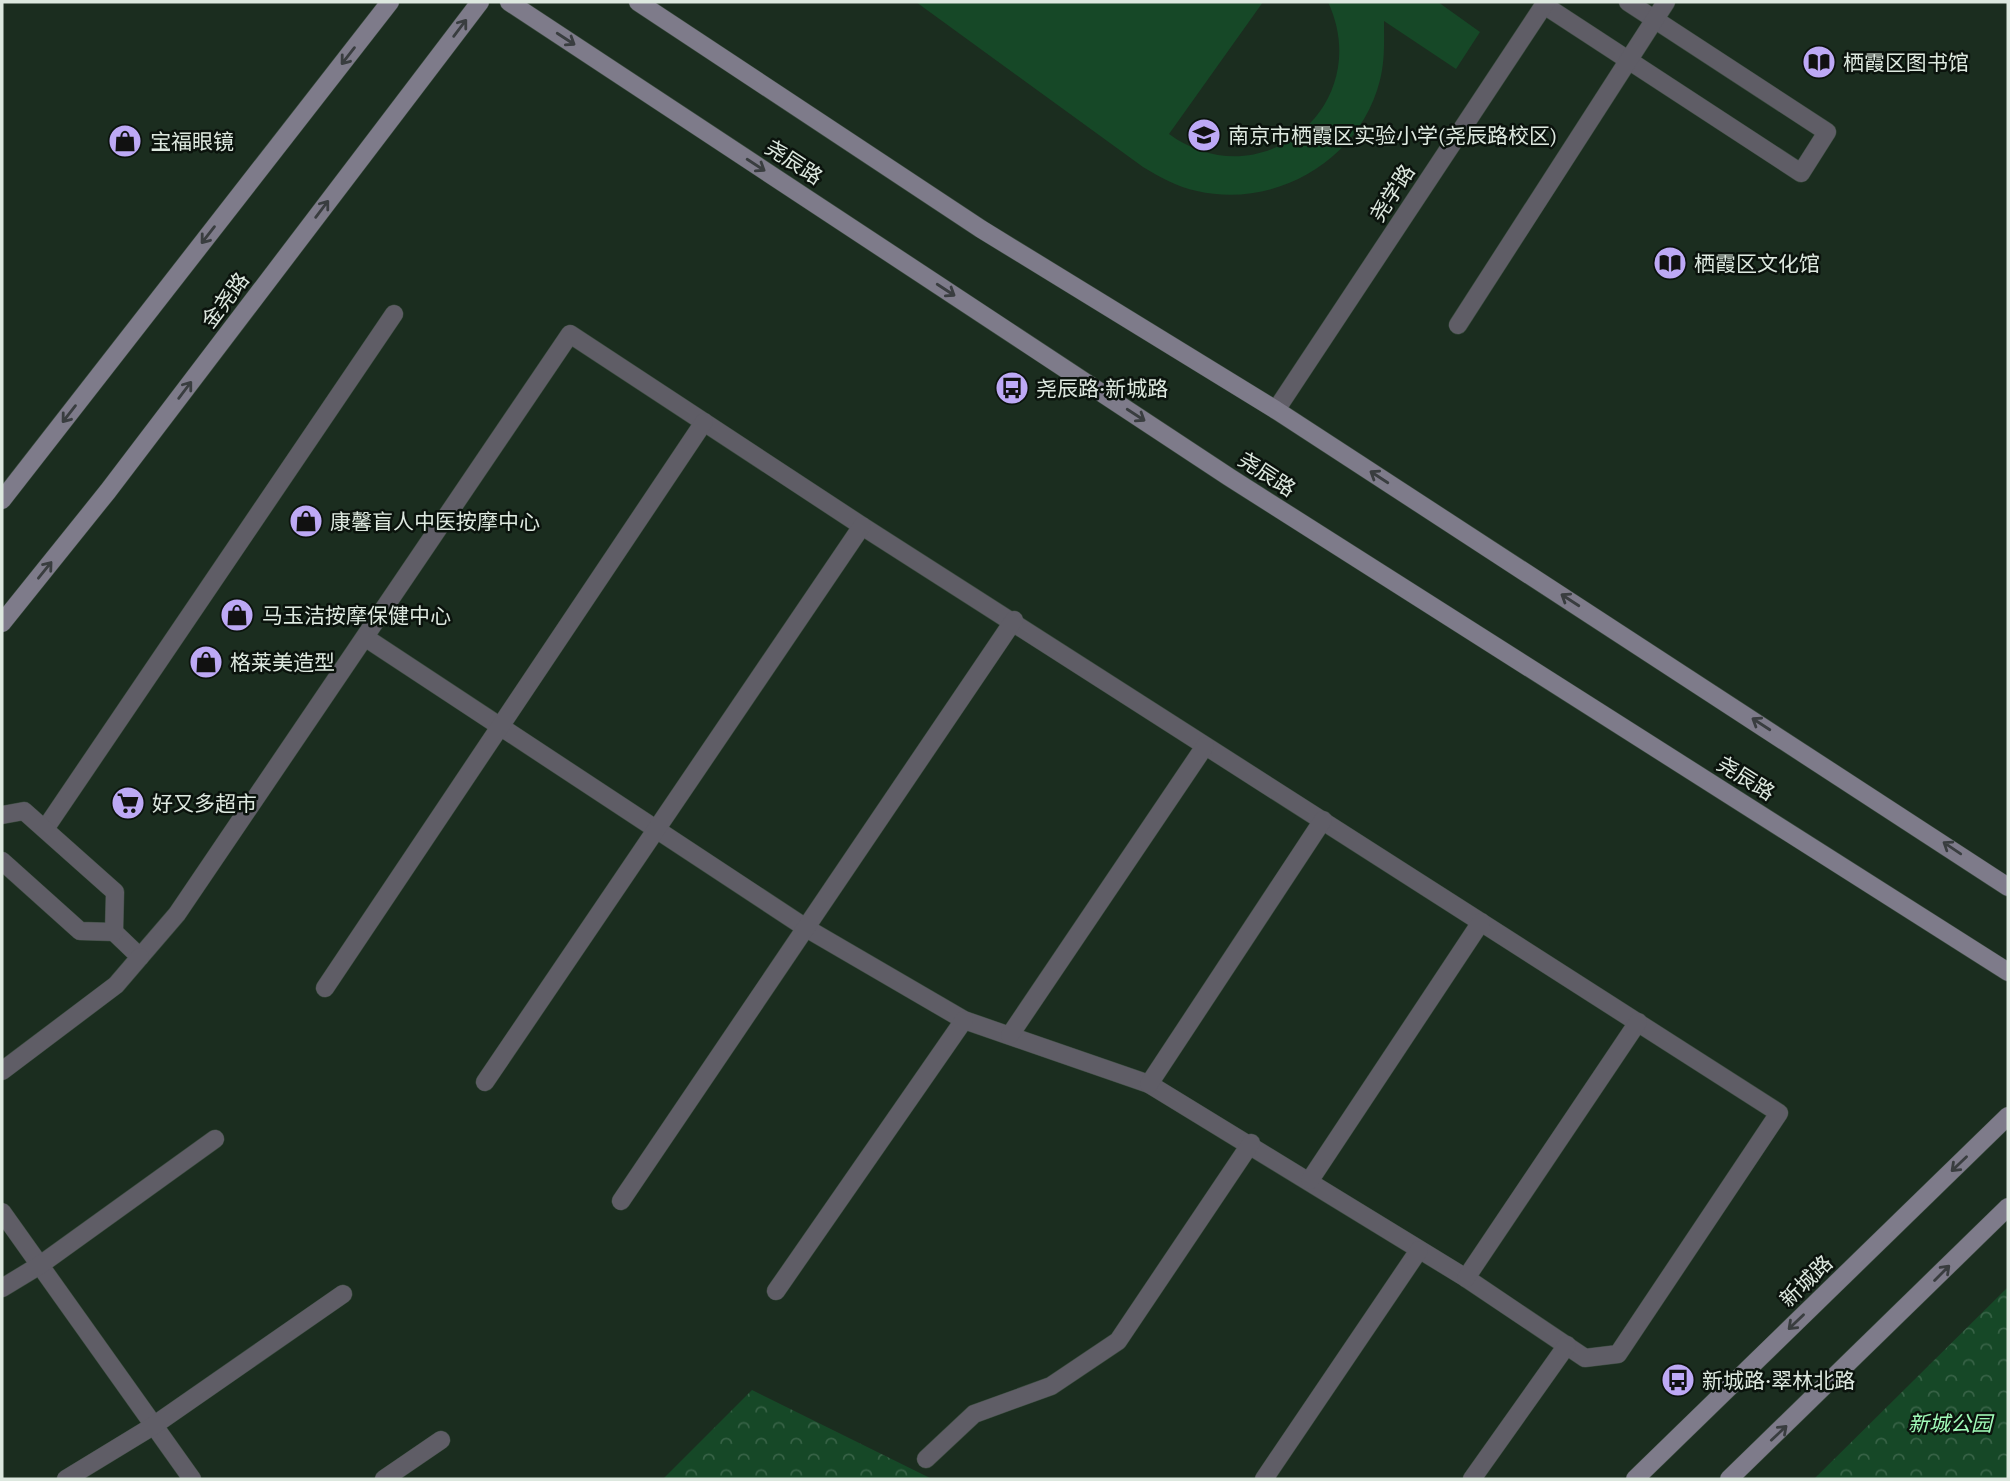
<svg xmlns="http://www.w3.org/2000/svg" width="2010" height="1481" viewBox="0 0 2010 1481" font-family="'Source Serif 4','Noto Sans SC',serif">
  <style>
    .park { fill: url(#park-crowns) }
    .pitch { fill: #164827 }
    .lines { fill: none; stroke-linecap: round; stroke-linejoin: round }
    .lane-casing { stroke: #3a4b3e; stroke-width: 19 }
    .street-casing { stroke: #3a4b3e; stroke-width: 19 }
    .secondary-casing { stroke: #3a4b3e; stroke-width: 19 }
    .lane { stroke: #5f5d66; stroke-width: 18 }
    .street { stroke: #5f5d66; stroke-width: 18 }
    .secondary { stroke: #7e7b8a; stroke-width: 18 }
    .oneway { stroke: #393d3f }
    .labels { text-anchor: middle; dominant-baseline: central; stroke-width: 5; stroke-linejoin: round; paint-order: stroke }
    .poi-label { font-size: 21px; fill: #dde8df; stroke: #0b130d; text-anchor: start }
    .street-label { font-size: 21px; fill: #dde8df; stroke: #0b130d }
    .park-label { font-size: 21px; font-style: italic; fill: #a1fcb9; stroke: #0b130d }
  </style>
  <defs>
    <pattern id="park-crowns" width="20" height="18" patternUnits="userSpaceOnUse" patternTransform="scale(1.75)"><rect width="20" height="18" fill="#164827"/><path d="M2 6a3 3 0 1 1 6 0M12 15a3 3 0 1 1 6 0" fill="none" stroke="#376246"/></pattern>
  </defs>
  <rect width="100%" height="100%" fill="#1b2d1f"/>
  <!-- park -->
  <g class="park">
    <polygon points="2008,1287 2008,1479 1814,1479"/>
    <polygon points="752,1390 932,1479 663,1479"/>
  </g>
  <!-- pitch -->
  <path class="pitch" d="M916,2H1263L1169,134C1261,201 1376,105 1328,2H1438L1480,32L1456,69L1384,21C1384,41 1385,60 1380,80C1360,160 1276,209 1197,191C1177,187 1160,177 1143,167Z"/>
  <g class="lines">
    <defs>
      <g id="lane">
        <polyline points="1544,5 1801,173 1827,132 1628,2"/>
        <polyline points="1458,325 1666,2"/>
        <polyline points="45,829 394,314"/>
        <polyline points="114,932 140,957 177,914 570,334 862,526 1779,1113 1618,1354 1585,1358 1466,1278 1149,1084 964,1020 806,928 366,638"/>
        <polyline points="325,988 704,422"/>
        <polyline points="1010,1035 1205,746"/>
        <polyline points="2,1071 116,985 140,957"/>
        <polyline points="485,1082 862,526"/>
        <polyline points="1149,1084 1323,820"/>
        <polyline points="1310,1180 1481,922"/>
        <polyline points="621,1201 1014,620"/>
        <polyline points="2,1212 192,1479"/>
        <polyline points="1466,1278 1638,1022"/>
        <polyline points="2,1288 40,1265 215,1139"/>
        <polyline points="776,1291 964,1020"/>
        <polyline points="926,1459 974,1414 1051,1386 1118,1341 1251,1143"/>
        <polyline points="66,1479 153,1426 343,1294"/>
        <polyline points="384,1479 441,1440"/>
        <polyline points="1264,1479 1419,1250"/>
        <polyline points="1472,1479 1567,1345"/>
      </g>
      <g id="street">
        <polyline points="1276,410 1546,2"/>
        <polyline points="2,815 24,811 115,892 114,932 80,931 2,861"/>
      </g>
      <g id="secondary">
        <polyline points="509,2 1229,477 2008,972"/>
        <polyline points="638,2 981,229 1276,410 2008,887"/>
        <polyline points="2,500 390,2"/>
        <polyline points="2,623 108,491 480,2"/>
        <polyline points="1635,1479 2008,1116"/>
        <polyline points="1729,1479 2008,1207"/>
      </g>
    </defs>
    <!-- lane casing -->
    <use href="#lane" class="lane-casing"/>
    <!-- street casing -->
    <use href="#street" class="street-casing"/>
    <!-- secondary casing -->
    <use href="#secondary" class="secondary-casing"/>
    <!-- lane -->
    <use href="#lane" class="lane"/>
    <!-- street -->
    <use href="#street" class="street"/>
    <!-- secondary -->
    <use href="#secondary" class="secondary"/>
  </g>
  <!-- one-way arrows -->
  <defs><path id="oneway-shaft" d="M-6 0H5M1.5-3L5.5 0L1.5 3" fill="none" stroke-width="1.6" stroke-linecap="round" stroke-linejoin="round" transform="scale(1.75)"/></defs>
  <g class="oneway">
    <use href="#oneway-shaft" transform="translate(460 28) rotate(-53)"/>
    <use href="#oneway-shaft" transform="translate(566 39) rotate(33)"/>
    <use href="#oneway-shaft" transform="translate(348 56) rotate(128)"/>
    <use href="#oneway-shaft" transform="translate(756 165) rotate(33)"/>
    <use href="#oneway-shaft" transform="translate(322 209) rotate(-53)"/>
    <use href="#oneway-shaft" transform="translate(208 235) rotate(128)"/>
    <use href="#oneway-shaft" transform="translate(946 290) rotate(33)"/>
    <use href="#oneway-shaft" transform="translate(185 390) rotate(-53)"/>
    <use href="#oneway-shaft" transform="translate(69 414) rotate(128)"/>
    <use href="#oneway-shaft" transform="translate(1136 415) rotate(33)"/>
    <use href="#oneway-shaft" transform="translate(1379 477) rotate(-147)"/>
    <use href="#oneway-shaft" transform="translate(45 570) rotate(-51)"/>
    <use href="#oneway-shaft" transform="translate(1570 600) rotate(-147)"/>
    <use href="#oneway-shaft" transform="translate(1761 724) rotate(-147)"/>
    <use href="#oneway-shaft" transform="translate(1952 848) rotate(-146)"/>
    <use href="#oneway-shaft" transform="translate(1959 1164) rotate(136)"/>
    <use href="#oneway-shaft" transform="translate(1942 1273) rotate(-45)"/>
    <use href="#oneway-shaft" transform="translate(1796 1322) rotate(136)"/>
    <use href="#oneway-shaft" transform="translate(1779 1433) rotate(-43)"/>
  </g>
  <!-- icons -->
  <defs>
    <symbol id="library-disc" viewBox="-11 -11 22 22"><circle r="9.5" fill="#bda9f5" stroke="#0b130d"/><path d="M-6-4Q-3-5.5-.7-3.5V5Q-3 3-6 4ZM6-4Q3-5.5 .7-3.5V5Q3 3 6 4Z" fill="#111"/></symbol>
    <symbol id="school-disc" viewBox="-11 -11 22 22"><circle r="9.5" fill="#bda9f5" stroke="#0b130d"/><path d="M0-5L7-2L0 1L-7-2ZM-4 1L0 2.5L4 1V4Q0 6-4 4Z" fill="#111"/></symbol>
    <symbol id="shop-disc" viewBox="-11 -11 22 22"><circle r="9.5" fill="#bda9f5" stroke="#0b130d"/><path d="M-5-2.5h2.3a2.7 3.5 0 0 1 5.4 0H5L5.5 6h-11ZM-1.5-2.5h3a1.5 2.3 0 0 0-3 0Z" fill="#111"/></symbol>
    <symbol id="bus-disc" viewBox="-11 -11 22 22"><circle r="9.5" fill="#bda9f5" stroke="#0b130d"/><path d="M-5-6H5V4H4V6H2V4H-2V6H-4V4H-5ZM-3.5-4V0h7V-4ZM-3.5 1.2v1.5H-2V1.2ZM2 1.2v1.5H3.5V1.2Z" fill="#111"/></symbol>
    <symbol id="supermarket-disc" viewBox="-11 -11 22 22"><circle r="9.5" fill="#bda9f5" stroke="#0b130d"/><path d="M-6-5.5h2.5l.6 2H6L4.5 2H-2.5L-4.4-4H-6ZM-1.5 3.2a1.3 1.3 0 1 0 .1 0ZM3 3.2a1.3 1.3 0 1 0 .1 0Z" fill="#111"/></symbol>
  </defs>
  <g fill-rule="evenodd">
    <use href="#library-disc" x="1800" y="43" width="38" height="38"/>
    <use href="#school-disc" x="1185" y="116" width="38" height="38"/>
    <use href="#shop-disc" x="106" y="122" width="38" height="38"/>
    <use href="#library-disc" x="1651" y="244" width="38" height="38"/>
    <use href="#bus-disc" x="993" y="369" width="38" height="38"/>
    <use href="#shop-disc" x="287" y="502" width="38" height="38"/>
    <use href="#shop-disc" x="218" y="596" width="38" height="38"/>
    <use href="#shop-disc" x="187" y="643" width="38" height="38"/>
    <use href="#supermarket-disc" x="109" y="784" width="38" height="38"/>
    <use href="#bus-disc" x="1659" y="1361" width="38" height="38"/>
  </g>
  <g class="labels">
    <!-- poi labels -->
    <g class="poi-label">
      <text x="1843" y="62">栖霞区图书馆</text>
      <text x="1228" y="135">南京市栖霞区实验小学(尧辰路校区)</text>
      <text x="150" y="141">宝福眼镜</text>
      <text x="1694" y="263">栖霞区文化馆</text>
      <text x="1036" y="388">尧辰路·新城路</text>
      <text x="330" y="521">康馨盲人中医按摩中心</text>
      <text x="262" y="615">马玉洁按摩保健中心</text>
      <text x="230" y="662">格莱美造型</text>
      <text x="152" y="803">好又多超市</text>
      <text x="1702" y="1380">新城路·翠林北路</text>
    </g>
    <!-- street labels -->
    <g class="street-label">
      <text transform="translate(794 162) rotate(33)">尧辰路</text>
      <text transform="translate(1392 193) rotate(-57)">尧学路</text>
      <text transform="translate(225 300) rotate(-53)">金尧路</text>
      <text transform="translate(1267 474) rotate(33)">尧辰路</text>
      <text transform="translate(1746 778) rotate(32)">尧辰路</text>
      <text transform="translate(1806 1281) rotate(-44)">新城路</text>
    </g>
    <!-- park labels -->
    <g class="park-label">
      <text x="1950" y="1423">新城公园</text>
    </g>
  </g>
  <!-- border -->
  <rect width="2010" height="1481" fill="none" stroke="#dde8df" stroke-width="7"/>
</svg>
